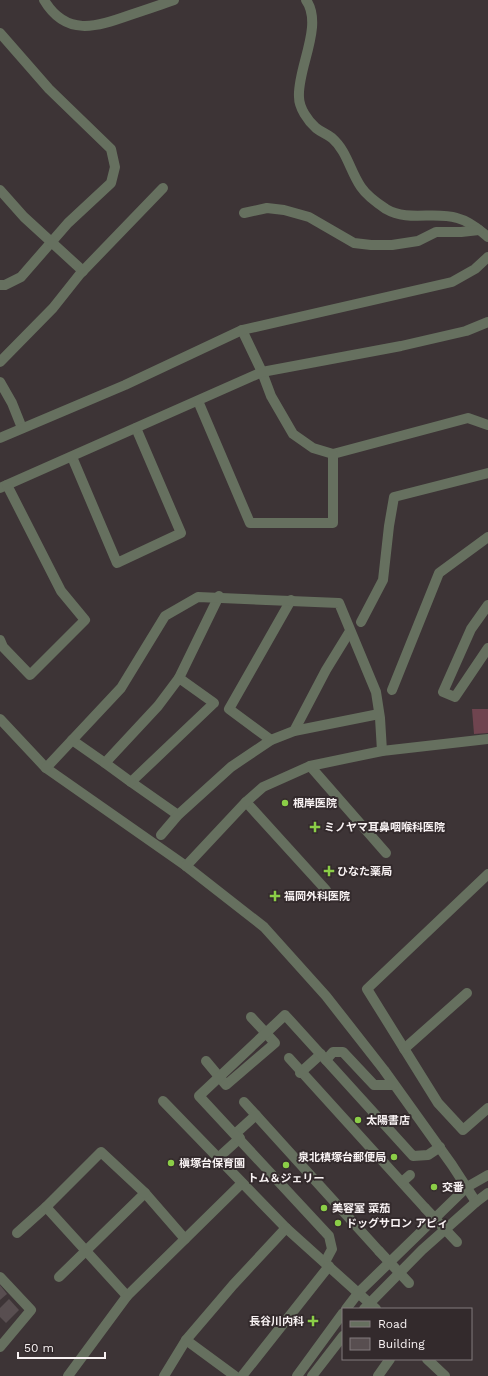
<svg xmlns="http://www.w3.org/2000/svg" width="488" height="1376" viewBox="0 0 488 1376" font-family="'Work Sans','Noto Sans JP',sans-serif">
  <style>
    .green { fill: #6f444f }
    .building { fill: #584e50 }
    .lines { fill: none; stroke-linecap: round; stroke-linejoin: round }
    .minor { stroke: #66705f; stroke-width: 10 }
    .minor-bridge { stroke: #66705f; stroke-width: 10 }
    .poi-dot { fill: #8bce47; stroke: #332a2c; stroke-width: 1.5 }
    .labels { text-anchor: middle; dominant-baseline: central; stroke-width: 4; stroke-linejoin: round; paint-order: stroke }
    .poi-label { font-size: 11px; font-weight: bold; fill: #f8f2f3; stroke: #332a2c; text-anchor: start }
  </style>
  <rect width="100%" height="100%" fill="#3d3436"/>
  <!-- green -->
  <polygon class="green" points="472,709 488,709 488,733 474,734"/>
  <!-- building -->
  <g class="building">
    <polygon points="0,1285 7,1294 0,1300"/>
    <polygon points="9,1299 19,1310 6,1323 0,1317 0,1308"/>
  </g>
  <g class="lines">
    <!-- minor -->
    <g class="minor">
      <path d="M44,0C66,37 96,27 130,15C145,10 160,5 174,0"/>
      <path d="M306,0C324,25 297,69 299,97C299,108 308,121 316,128C321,132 327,134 332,138C347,151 350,171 361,187C367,196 377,203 386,209C408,222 434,211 457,218C469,221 479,229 488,237"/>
      <polyline points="0,33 49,89 111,149 115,167 111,183 68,223 21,277 5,285 0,285"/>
      <polyline points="0,190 24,217 83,271"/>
      <polyline points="244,213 267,208 284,210 309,217 354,243 371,245 392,245 418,241 436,232 461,232 479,230"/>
      <polyline points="242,330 262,372 271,396 293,434 313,448 333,454 468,418 488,425"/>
      <polyline points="0,362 53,308 80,274 163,188"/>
      <polyline points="0,382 12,403 22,428"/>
      <polyline points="198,401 250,523 333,523 333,454"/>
      <polyline points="0,438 125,385 242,330 452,282 475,269 488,257"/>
      <polyline points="72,457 117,563 181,533 136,428"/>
      <polyline points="0,488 262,372 401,346 466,331 488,322"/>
      <polyline points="488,605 471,629 443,692 455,697 488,648"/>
      <polyline points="361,622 383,580 389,526 394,497 488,473"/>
      <polyline points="0,640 3,647 30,675 85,620 61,591 7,485"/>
      <polyline points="179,678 219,596"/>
      <polyline points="392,690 439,573 488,537"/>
      <polyline points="0,719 46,768 186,866 264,927 326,996 384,1070 452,1165 476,1202"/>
      <polyline points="294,731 326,670 350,631"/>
      <polyline points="72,740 105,763 158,706 179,678 214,703 131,782 178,815"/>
      <polyline points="271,740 229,709 291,600"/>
      <polyline points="105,763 131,782"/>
      <polyline points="310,766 386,853"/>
      <polyline points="46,768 121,688 165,616 198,597 339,603 376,692 380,718 382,751"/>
      <polyline points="246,802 326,890"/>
      <polyline points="161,835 178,815 231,767 271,740 294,731 379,714"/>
      <polyline points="186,866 246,802 263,787 310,766 382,751 488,739"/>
      <polyline points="488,874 367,989 438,1103 463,1130 488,1108"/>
      <polyline points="404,1049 467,993"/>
      <polyline points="289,1058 425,1208"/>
      <polyline points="326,1060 333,1052 343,1052 374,1085 394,1085"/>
      <polyline points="206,1061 226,1085 275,1043 251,1017"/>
      <polyline points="300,1073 321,1054"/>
      <polyline points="163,1101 286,1228 376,1309"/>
      <polyline points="244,1102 379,1251"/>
      <polyline points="235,1134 256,1115"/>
      <polyline points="218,1158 240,1138"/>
      <polyline points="402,1182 410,1175"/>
      <polyline points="17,1233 46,1207"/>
      <polyline points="325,1262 332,1249 329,1236 199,1096 285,1015 413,1156 428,1155 440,1147"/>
      <polyline points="0,1277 31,1310 0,1347"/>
      <polyline points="59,1277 145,1193 185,1239"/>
      <polyline points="127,1296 46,1207 101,1152 145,1193"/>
      <polyline points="346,1309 359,1292 467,1187 488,1175"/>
      <polyline points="364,1309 422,1250 476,1202 488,1193"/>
      <polyline points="186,1340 235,1376"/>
      <polyline points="427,1359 445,1376"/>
      <polyline points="68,1376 127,1296 242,1183"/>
      <polyline points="164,1376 186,1340 233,1285 286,1228"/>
      <polyline points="242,1376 329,1266"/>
      <polyline points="297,1376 343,1313"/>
      <polyline points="312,1376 343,1336"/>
      <polyline points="378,1376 390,1359"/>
    </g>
    <!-- minor-bridge -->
    <g class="minor-bridge">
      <polyline points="425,1208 457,1242"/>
      <polyline points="379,1251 409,1283"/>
    </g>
  </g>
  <!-- markers -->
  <g class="poi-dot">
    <circle cx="285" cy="803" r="4"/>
    <path d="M313 821h4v4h4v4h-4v4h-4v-4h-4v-4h4z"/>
    <path d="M327 865h4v4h4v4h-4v4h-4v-4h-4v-4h4z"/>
    <path d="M273 890h4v4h4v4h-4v4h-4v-4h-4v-4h4z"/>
    <circle cx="358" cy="1120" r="4"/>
    <circle cx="394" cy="1157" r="4"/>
    <circle cx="171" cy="1163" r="4"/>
    <circle cx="286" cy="1165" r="4"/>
    <circle cx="434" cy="1187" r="4"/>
    <circle cx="324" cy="1208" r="4"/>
    <circle cx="338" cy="1223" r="4"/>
    <path d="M311 1315h4v4h4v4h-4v4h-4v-4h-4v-4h4z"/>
  </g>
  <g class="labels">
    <!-- poi labels -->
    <g class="poi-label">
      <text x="293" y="803">根岸医院</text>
      <text x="324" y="827">ミノヤマ耳鼻咽喉科医院</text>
      <text x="337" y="871">ひなた薬局</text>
      <text x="284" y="896">福岡外科医院</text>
      <text x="366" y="1120">太陽書店</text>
      <text x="386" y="1157" text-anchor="end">泉北槙塚台郵便局</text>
      <text x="179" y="1163">槇塚台保育園</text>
      <text x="286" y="1178" text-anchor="middle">トム＆ジェリー</text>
      <text x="442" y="1187">交番</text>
      <text x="332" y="1208">美容室 菜茄</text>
      <text x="346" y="1223">ドッグサロン アピィ</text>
      <text x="304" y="1321" text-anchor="end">長谷川内科</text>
    </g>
  </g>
  <!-- legend -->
  <rect x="342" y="1308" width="130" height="52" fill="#332a2c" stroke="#827a7c"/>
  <rect x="350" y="1321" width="20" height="6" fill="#66705f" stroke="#827a7c"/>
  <text x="378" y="1328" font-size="12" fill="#f8f2f3">Road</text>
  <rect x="350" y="1338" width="20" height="12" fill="#584e50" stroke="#827a7c"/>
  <text x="378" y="1348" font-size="12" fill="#f8f2f3">Building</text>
  <!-- scale -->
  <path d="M18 1352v6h87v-6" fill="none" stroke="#f8f2f3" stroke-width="2"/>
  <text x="24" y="1352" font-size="12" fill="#f8f2f3" stroke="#332a2c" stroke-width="3" paint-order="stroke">50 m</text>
</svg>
